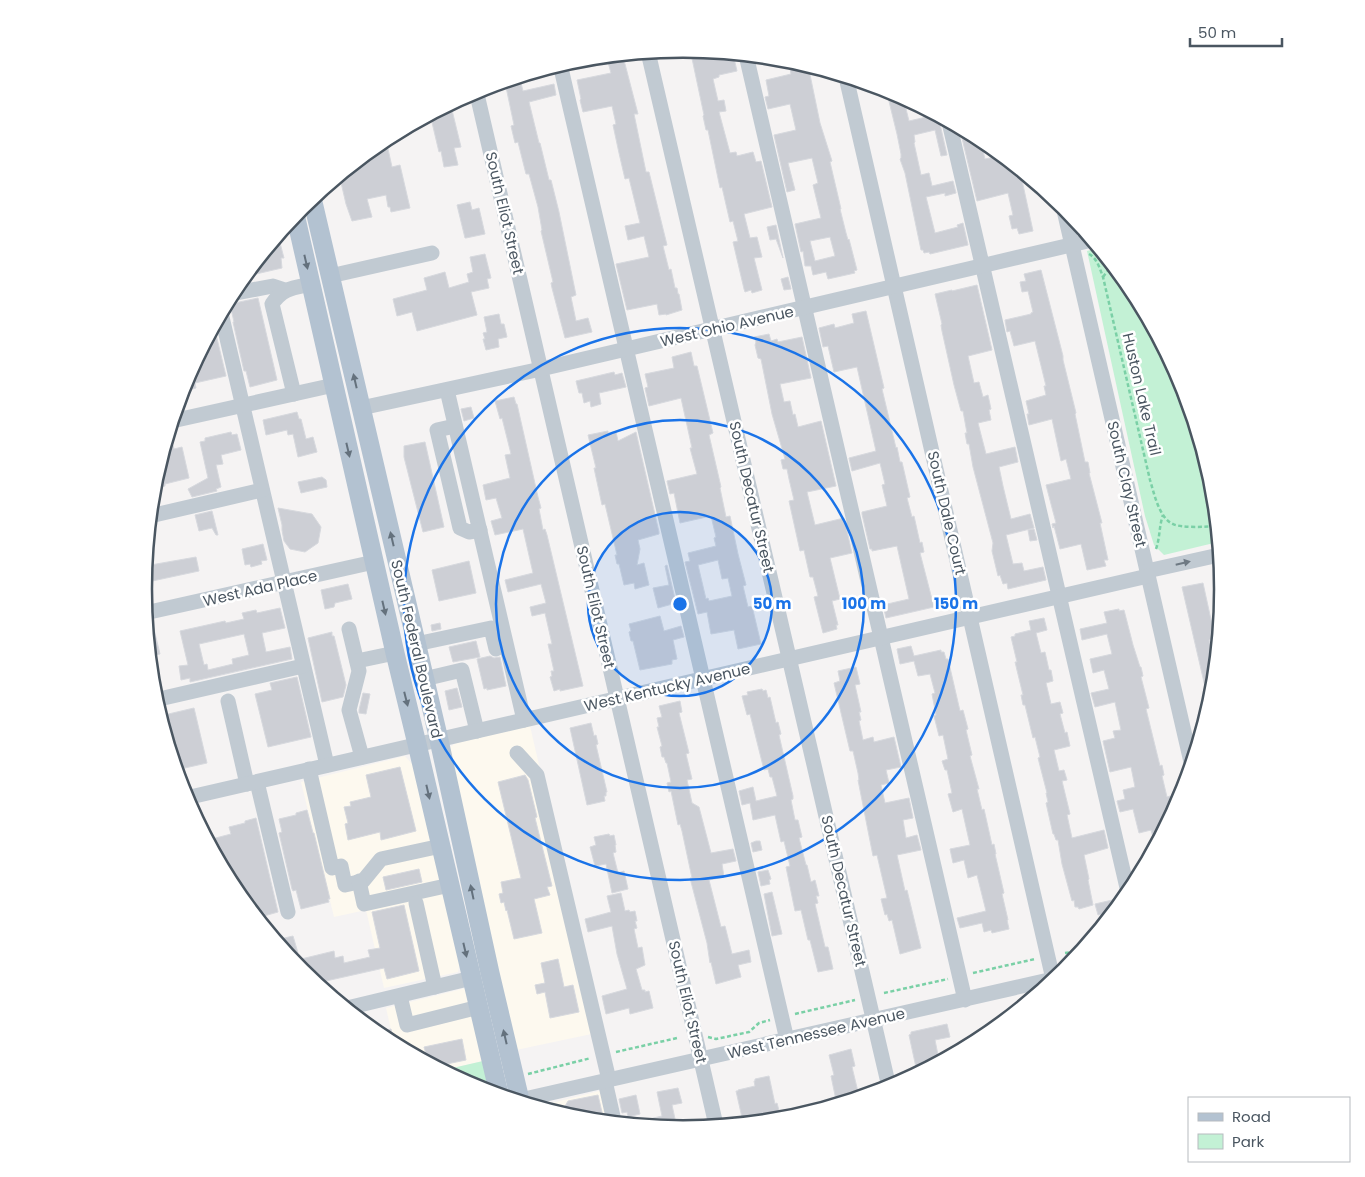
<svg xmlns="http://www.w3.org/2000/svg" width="1365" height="1177" viewBox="0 0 1365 1177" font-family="Poppins,sans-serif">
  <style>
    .commercial { fill: #fdf9ef }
    .green { fill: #c3f1d5 }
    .building { fill: #cdcfd5; stroke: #d7d9de; fill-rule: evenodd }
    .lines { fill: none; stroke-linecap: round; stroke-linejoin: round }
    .path { stroke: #7ad0a6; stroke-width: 2.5; stroke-dasharray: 4 2.5; stroke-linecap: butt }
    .minor { stroke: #c1cad2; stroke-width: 15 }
    .major { stroke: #b3c2d1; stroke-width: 19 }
    .oneway { fill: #64717d }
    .oneway2 { fill: #6e7983 }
    .ring { fill: none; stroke: #1a73e8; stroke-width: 2.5 }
    .labels { text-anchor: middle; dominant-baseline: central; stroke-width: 5; stroke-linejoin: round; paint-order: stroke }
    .street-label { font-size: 15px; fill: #4a5661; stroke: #fff }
    .rim { fill: none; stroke: #4a5661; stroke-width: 2.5 }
    .centre { fill: #1a73e8; stroke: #fff; stroke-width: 2.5 }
    .ring-label { font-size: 15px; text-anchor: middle; font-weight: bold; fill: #1a73e8; stroke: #fff; stroke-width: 5; stroke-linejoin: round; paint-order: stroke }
  </style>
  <rect width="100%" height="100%" fill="#f5f3f3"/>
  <!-- commercial -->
  <g class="commercial">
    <polygon points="530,726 601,1032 516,1050 447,749 456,743"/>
    <polygon points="405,756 414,766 460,962 458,972 384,988 366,910 334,917 301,782"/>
    <polygon points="466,988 483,1061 444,1070 394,1043 386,1008"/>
    <polygon points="611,1088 618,1122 577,1118 540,1106"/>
  </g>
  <!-- green -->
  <g class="green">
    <polygon points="1098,248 1131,289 1181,382 1212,483 1218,542 1164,555 1154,545 1145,516 1087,251"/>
    <polygon points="483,1061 490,1092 476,1087 444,1070"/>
  </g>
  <!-- building -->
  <g class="building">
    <polygon points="690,49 733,54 737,71 719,75 719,77 713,79 718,101 724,100 726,111 719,112 730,153 736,152 737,156 753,152 756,162 761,161 772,207 744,214 750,238 757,237 762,257 754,258 762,290 752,293 751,290 745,292 744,289 733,242 738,241 733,221 730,222 722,187 720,188 708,130 706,130 703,116 704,115"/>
    <polygon points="622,59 625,64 638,114 634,114 646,172 649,172 667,245 663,246 669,270 671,269 675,288 677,288 678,294 679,294 682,310 666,315 666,314 659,315 657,304 627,310 616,264 649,257 644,236 628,240 625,226 640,223 629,178 625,179 619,153 613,125 616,124 612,106 583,112 580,100 581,99 577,80 611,73 608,62"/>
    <path d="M798,62L808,65L820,123L832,161L830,162L841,209H840L846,233L848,240L849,239L857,270L854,271L855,273L828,279L826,272L813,275L811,266H805L803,251L801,252L795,224L821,218L813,185L818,183L812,158L788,163L795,190L787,192L774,135L796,130L790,104L768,109L765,97L769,96L766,80L791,74L789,64ZM830,237L835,256L815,261L810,241Z"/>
    <polygon points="521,83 523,91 554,84 556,95 529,102 539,143 540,143 549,180 551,180 559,212 576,295 571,297 576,321 588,318 592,332 565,338 552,288 551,283 553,282 541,231 542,230 538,207 529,174 526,174 518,142 515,143 511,126 514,125 506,87"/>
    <polygon points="886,89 903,97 909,121 935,115 941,118 940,124 947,155 941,156 935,130 914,135 915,142 914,143 921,175 929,173 932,186 953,181 956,193 945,196 945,193 926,197 935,233 958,227 957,225 963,223 968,245 930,254 929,252 924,253 923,250 921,250 905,173 900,159 901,158 901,154 897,134"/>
    <polygon points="447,105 447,107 451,106 461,147 454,148 458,165 444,167 441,151 439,152 430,114"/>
    <polygon points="974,135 980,139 985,159 995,157 996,161 1005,159 1020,171 1033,231 1019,234 1017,228 1012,229 1009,216 1013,215 1008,193 977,201 962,138"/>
    <polygon points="388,149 392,167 400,165 410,208 391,212 390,207 388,207 386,195 367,199 372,217 352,221 346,204 340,178 348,176 347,169 366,153"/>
    <polygon points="470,202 472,210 479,208 485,234 466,238 465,238 457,205"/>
    <polygon points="776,225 783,258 776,239 770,240 767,227"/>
    <polygon points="279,239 284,258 281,258 282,268 243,277 273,241"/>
    <polygon points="485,254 491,278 487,279 489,288 471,292 477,315 417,331 412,312 397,316 393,299 427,290 424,278 445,272 449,288 469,282 467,274 473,272 470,257"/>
    <polygon points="1041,270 1063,356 1063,360 1076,413 1075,414 1085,462 1088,462 1090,473 1089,473 1102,523 1100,523 1108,560 1104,560 1106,566 1087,570 1081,544 1060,549 1054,526 1053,528 1052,524 1056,523 1046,485 1071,479 1066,459 1061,461 1052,419 1029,425 1027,414 1029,414 1026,401 1046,395 1044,386 1046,386 1035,341 1014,346 1010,331 1007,332 1005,320 1031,314 1031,313 1033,312 1028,291 1022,292 1020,282 1026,281 1024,274"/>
    <polygon points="788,277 791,289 784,290 781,279"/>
    <polygon points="977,285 992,350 968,356 974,383 979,382 983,397 988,395 991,409 989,410 991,420 978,423 986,454 1015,447 1018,462 999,467 1003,486 1011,519 1030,514 1034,528 1006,535 1013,564 1022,563 1024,571 1043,567 1046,580 1008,589 1007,583 1003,584 1000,575 998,576 992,551 993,543 973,467 969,444 967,444 965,433 967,433 963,411 961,411 954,385 942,331 941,325 942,324 935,294 952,290 952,291"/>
    <polygon points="258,298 277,380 250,387 246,371 244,371 233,322 234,322 230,304"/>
    <polygon points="866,311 884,388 882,389 896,448 897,447 900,462 902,462 910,497 907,498 912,517 914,516 920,543 922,542 924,552 920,553 934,607 886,618 883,605 909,599 897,546 872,551 872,549 870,549 862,514 862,512 887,506 882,485 885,484 880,463 852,471 849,458 876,451 857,367 834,372 828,346 823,347 819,328 834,324 835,328 854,323 852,314"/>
    <polygon points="499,314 501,324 504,324 507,337 498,339 499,347 486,350 483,339 485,339 483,333 487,332 484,317"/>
    <polygon points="213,326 214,326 226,376 195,383 196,388 181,392 184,382 193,365 199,363 198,358 208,355 205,342"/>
    <polygon points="769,334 771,341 777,339 778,342 802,337 811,378 780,384 784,402 790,401 793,415 795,414 798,427 821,421 836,486 807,492 815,525 844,518 852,553 830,558 840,599 832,601 838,625 836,625 837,629 823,633 814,597 818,596 813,577 810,577 804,550 800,551 789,501 794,500 789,479 787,469 783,469 781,460 785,459 772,414 761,359 758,358 755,345 756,342 754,337"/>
    <path d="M691,352L694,366H697L713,433L709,435L721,487L720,488L726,517L730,516L738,554L746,585L743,586L748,607L752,606L761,644L738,649L734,630L711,634L707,612L698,614L685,562L690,561L688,553L716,546L714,538L716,537L711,516L680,523L674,493L670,494L667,481L697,474L690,448H692L681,398L649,406L645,388L648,387L645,374L674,368L672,357ZM718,560L722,579L728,578L732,596L709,601L708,598L706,599L698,565Z"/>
    <polygon points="614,372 615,375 622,373 626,387 599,393 601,404 591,407 590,401 584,403 582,393 579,393 576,381"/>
    <polygon points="514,397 516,404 517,404 538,497 541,508 539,509 543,530 545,529 547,535 583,686 560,691 560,689 554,691 550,677 552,676 551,671 554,671 548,644 552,644 545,613 532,616 530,607 546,603 541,584 508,592 505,580 533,573 523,529 495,535 491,521 502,518 496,498 486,500 483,485 510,478 505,455 511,454 502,418 500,419 495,401"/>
    <polygon points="471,407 474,418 464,421 461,409"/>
    <polygon points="297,412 299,419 301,419 306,439 313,437 317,452 298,457 293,434 288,435 287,430 266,435 263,420"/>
    <polygon points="608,431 608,433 616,432 618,441 636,432 659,532 659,534 638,540 640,549 637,565 644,563 649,585 635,589 634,583 624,585 619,564 617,564 615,555 617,555 605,504 602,505 594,468 596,468 588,435"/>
    <polygon points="231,432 232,435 237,434 241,450 221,455 223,464 216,465 221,487 216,489 217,491 192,497 188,489 208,478 200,442 205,441 205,438"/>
    <polygon points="425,442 444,527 423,532 404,457 404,446"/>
    <polygon points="173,445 174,449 182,447 189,478 165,484 165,486 153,489 155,476 165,473 161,456 164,447"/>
    <polygon points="322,477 326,480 327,487 301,493 298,482"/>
    <polygon points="278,508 312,514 321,527 318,543 305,552 290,549 284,541 282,530 282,525"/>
    <polygon points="212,511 218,535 216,535 212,528 199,531 195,515"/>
    <polygon points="1034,529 1037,540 1030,541 1028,530"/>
    <polygon points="263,544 267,560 261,561 262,564 251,567 250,564 245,565 242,549"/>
    <polygon points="196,557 199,571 143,583 145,566"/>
    <polygon points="469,561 476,593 439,601 432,570"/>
    <polygon points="667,565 676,603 658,608 653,588 669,585 665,566"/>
    <polygon points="1203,583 1215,638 1209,640 1215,665 1212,694 1209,704 1182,587"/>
    <polygon points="348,584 352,599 335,603 334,607 325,609 321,590"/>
    <path d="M280,608L285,628L262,633L266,652L290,647L292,659L190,682V678L181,680L179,666L188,665L180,631L225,621L226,623L244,619L242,613L256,610L257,613ZM244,634L249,655L232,659L233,664L208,670L207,664L204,665L199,644Z"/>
    <polygon points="1119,609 1119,611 1124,610 1133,645 1140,667 1141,667 1143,676 1141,677 1149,708 1146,709 1160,766 1162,765 1164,775 1162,776 1167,797 1170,796 1173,810 1155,845 1151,830 1139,833 1133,809 1120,812 1117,801 1125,799 1123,790 1135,787 1131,767 1110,772 1103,741 1115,738 1113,731 1121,730 1115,702 1095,707 1091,693 1109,689 1104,670 1093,673 1090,659 1112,654 1107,634 1082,640 1080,629 1107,623 1104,612"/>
    <polygon points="660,616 664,631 681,626 684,637 673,640 677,659 672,660 672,664 640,670 633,641 631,641 629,632 631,631 629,624"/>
    <polygon points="1044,618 1047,630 1036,633 1041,653 1045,652 1049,670 1051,670 1053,681 1046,683 1051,704 1060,702 1063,713 1060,714 1065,733 1067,732 1070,746 1054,750 1059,771 1064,770 1067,780 1062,781 1070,814 1067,815 1072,838 1104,830 1108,848 1084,855 1089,879 1088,880 1093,905 1079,909 1078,907 1075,907 1074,900 1072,901 1062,864 1058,840 1056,840 1054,834 1053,834 1046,803 1048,802 1046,793 1047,793 1038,758 1040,757 1035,737 1033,738 1025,705 1023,705 1021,695 1023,695 1015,662 1017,662 1011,637 1015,636 1015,634 1031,630 1029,621"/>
    <polygon points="152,621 160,654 149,656 146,622"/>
    <polygon points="440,623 441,629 432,631 431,625"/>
    <polygon points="332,632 332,636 334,636 346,685 343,697 322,702 308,638"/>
    <polygon points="476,641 480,657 453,662 449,647"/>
    <polygon points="911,646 914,656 941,650 941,652 944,652 946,659 948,659 960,711 963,710 968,729 966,730 972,755 970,756 979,789 977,789 982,810 984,809 992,845 994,844 996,854 995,854 1004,893 1002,894 1008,920 1007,920 1009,929 992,933 991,930 984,932 982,923 960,928 957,918 986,911 977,875 968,878 964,860 953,863 950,849 970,845 962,809 953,812 948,794 952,793 947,770 945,770 942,761 948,759 943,735 939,736 934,716 936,715 932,694 935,693 930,674 918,676 914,661 900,664 897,649"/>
    <polygon points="490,656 494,658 500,657 506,686 487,690 487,688 484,689 477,659"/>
    <polygon points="856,667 860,684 855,685 861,712 859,712 861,720 859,721 863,740 873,737 874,742 894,737 901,767 886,770 889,783 881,785 885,803 909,798 913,818 903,820 906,838 917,835 921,850 897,855 905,891 907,890 921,948 900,954 892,920 889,921 887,914 885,915 881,899 887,898 877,855 873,856 858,780 859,780 858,773 853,751 850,751 834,683 840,681 838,671"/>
    <polygon points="297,677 311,737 268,747 255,694 272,690 270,683"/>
    <polygon points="457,688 462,707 449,710 445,691"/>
    <polygon points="762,689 763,691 766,690 768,698 770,697 776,723 778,722 781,734 779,735 793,796 793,799 791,800 795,820 798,820 802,837 799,838 806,865 807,865 811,882 815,880 819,896 816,896 818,903 815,904 825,947 828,947 833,969 818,972 810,940 808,940 801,910 795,911 786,867 790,866 784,841 781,842 775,815 753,820 750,803 742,805 739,791 753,787 756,801 777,796 772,777 770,777 768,769 764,770 750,714 747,715 742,696 748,695 747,692"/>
    <polygon points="363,693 370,694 366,714 359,713 359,710"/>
    <polygon points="680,701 682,712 679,713 689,753 686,754 692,779 687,780 692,803 699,807 711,853 733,849 736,861 722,864 724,877 709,880 721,927 725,926 732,954 749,950 751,962 738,965 741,977 716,984 711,962 710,963 707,943 690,878 692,878 682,831 680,824 678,825 671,791 669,792 667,783 671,782 667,763 666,763 664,757 662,757 660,747 662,746 657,727 659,727 657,718 662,717 659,706"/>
    <polygon points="194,708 207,763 176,770 160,716"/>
    <polygon points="591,723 594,736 596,735 598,744 596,745 607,792 606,792 606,796 604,796 605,801 587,805 570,728"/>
    <polygon points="400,767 416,831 381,840 380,832 348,840 345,824 348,823 344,807 351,806 350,802 371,797 366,775"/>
    <polygon points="525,775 528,780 537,817 535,818 552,886 547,887 550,895 534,899 542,933 514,939 507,910 506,911 504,902 501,903 499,894 503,893 501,882 521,878 498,782"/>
    <polygon points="307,810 313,833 314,833 330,899 328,899 329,902 301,909 296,890 293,891 292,889 279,833 282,832 279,819 296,815 296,813"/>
    <polygon points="256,818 278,912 264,916 264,913 256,915 248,905 245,894 242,895 241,890 236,891 234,888 227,876 223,858 218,859 208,840 231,834 229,827 245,823 245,821"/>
    <polygon points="609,834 610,836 614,835 616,845 615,845 616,852 613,853 618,873 624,871 628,889 612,893 606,864 595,866 590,847 596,845 594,837"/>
    <polygon points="756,841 760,841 762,850 753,852 751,843"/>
    <polygon points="419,869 422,882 386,890 383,877"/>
    <polygon points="768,870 771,879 769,880 770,884 761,886 758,872"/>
    <polygon points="772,892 782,934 772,936 764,894"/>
    <polygon points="621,893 625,911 629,910 630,912 635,911 637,921 635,921 637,928 634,929 638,948 642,947 645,965 636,969 642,990 645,990 645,992 649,991 653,1008 630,1014 629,1008 606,1014 602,996 627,989 617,954 612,926 588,932 585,919 611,912 607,896"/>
    <polygon points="1121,898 1122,899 1112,912 1098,915 1095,904"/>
    <polygon points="404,905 419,971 387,979 384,968 317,983 301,970 293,961 334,951 335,958 343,956 344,963 370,957 368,950 380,948 372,912"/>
    <polygon points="293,936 298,953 291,958 276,940"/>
    <polygon points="558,959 564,987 573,985 579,1012 550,1018 545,992 537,994 535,985 545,983 541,963"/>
    <polygon points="947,1024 950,1037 935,1040 939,1060 917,1072 909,1035 911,1034 911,1032"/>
    <polygon points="391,1029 394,1043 382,1037 376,1032"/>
    <polygon points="462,1039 466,1060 437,1066 428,1061 424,1047"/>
    <polygon points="851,1049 855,1066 852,1067 859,1096 842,1101 842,1099 836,1100 831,1076 834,1075 829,1055"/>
    <polygon points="769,1076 775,1104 777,1103 781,1118 743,1122 736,1091 738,1091 738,1090 755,1086 754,1081 755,1081 755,1079"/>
    <polygon points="678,1088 682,1103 672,1105 677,1128 636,1124 636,1122 662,1116 657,1092"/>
    <polygon points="598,1095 604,1121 577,1118 566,1114 564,1108 568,1101"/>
    <polygon points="636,1095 640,1114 628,1117 627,1112 622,1113 619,1099"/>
  </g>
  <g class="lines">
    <!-- path -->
    <g class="path">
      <path d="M1089,254C1097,258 1100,269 1103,277L1150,480C1154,493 1159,518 1173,524C1180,528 1207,527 1216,526"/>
      <polyline points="1103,277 1112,265"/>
      <path d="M1156,549C1160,538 1159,526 1163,515"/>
      <polyline points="1065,953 1080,951"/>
      <polyline points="973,973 1035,959"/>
      <polyline points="884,993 948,979"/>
      <polyline points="795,1014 855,1000"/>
      <polyline points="708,1037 716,1039 749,1032 759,1023 770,1020"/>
      <polyline points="616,1052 677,1038"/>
      <polyline points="528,1074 591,1058"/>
      <polyline points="477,1087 480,1087"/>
    </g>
    <!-- minor -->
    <g class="minor">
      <polyline points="648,52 889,1087"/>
      <polyline points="746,55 965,1000"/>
      <polyline points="560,64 787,1040"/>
      <polyline points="846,77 1053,979"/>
      <polyline points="476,90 716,1125"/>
      <polyline points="949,122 1128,892"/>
      <polyline points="1063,206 1191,762"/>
      <polyline points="330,276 432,253"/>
      <polyline points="231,294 273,286 285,290"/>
      <polyline points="221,313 327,765"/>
      <polyline points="447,390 524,720"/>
      <path d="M294,394L272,304C283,288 293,288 311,284"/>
      <polyline points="361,408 541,369 1092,240"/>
      <polyline points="172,421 334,385"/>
      <polyline points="455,426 437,430 460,528 469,532 480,530"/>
      <polyline points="150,516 262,490"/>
      <polyline points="1147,571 1219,555"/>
      <polyline points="145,613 374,562"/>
      <polyline points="349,629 359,671 349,710 362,757"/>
      <polyline points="416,644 491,628 496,649"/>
      <polyline points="357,661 395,653"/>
      <polyline points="424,679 462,670 477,731"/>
      <polyline points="155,700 303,666"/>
      <polyline points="228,701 247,784"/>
      <polyline points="517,753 537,775 609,1080"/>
      <polyline points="309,769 332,868 341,866 345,885 363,881 381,859 441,846"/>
      <polyline points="257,782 288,912"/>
      <polyline points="186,798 1148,576"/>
      <polyline points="359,881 364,904 450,885"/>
      <polyline points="416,903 435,987"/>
      <polyline points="400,996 407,1025 479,1007"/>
      <polyline points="347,1008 472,978"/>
      <polyline points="605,1081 614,1121"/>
      <polyline points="520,1100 1053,979"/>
    </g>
    <!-- major -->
    <g class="major">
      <polyline points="312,198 439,740 490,973 520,1100"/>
      <polyline points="295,214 395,653 417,744 499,1094"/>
    </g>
  </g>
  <!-- one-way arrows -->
  <defs><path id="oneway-solid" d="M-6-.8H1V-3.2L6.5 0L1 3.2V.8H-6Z" transform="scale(1.25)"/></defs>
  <g class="oneway">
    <use href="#oneway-solid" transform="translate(306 262) rotate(77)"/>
    <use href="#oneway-solid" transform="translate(355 381) rotate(-103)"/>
    <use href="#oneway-solid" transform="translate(348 450) rotate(77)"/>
    <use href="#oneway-solid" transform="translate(392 539) rotate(-103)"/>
    <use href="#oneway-solid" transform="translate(384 608) rotate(77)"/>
    <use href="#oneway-solid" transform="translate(406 699) rotate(76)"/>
    <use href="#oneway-solid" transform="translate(428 792) rotate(77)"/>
    <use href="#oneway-solid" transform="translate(472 892) rotate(-102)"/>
    <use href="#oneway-solid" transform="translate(465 950) rotate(77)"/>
    <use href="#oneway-solid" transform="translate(505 1037) rotate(-103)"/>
  </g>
  <use class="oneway2" href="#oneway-solid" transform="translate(1183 563) rotate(-13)"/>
  <!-- distance rings -->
  <circle cx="680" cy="604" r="92" fill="#1a73e8" fill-opacity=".12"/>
  <g class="ring">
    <circle cx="680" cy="604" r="92"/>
    <circle cx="680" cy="604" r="184"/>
    <circle cx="680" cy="604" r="276"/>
  </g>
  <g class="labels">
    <!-- street labels -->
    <g class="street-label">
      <text transform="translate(505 213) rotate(77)">South Eliot Street</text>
      <text transform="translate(727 326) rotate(-13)">West Ohio Avenue</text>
      <text transform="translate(1142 394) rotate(77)">Huston Lake Trail</text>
      <text transform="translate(1127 484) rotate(77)">South Clay Street</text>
      <text transform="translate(752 497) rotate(77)">South Decatur Street</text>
      <text transform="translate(947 513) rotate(77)">South Dale Court</text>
      <text transform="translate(260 588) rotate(-13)">West Ada Place</text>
      <text transform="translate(596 607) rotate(77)">South Eliot Street</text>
      <text transform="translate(417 649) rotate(77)">South Federal Boulevard</text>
      <text transform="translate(667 687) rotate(-13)">West Kentucky Avenue</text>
      <text transform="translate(844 891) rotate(77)">South Decatur Street</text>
      <text transform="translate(688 1002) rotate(77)">South Eliot Street</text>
      <text transform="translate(816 1033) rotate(-13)">West Tennessee Avenue</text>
    </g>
  </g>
  <!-- crop -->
  <path d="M0 0H1365V1177H0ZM152 589a531 531 0 1 1 1062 0a531 531 0 1 1-1062 0Z" fill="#fff" fill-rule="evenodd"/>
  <path class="rim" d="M152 589a531 531 0 1 1 1062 0a531 531 0 1 1-1062 0Z"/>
  <circle cx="680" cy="604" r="8" class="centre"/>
  <g class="ring-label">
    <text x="772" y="609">50 m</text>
    <text x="864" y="609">100 m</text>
    <text x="956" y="609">150 m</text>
  </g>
  <!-- legend -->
  <rect x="1188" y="1097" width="162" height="65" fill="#ffffff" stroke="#b7bbc0"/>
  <rect x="1198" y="1113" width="25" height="8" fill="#b3c2d1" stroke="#b7bbc0"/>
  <text x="1232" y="1122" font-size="15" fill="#4a5661">Road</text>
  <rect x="1198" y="1134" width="25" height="15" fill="#c3f1d5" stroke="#b7bbc0"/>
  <text x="1232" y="1147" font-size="15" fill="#4a5661">Park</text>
  <!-- scale -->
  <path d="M1190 38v8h92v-8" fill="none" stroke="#4a5661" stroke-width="2.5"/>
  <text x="1198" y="38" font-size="15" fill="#4a5661" stroke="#ffffff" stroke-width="4" paint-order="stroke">50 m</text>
</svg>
